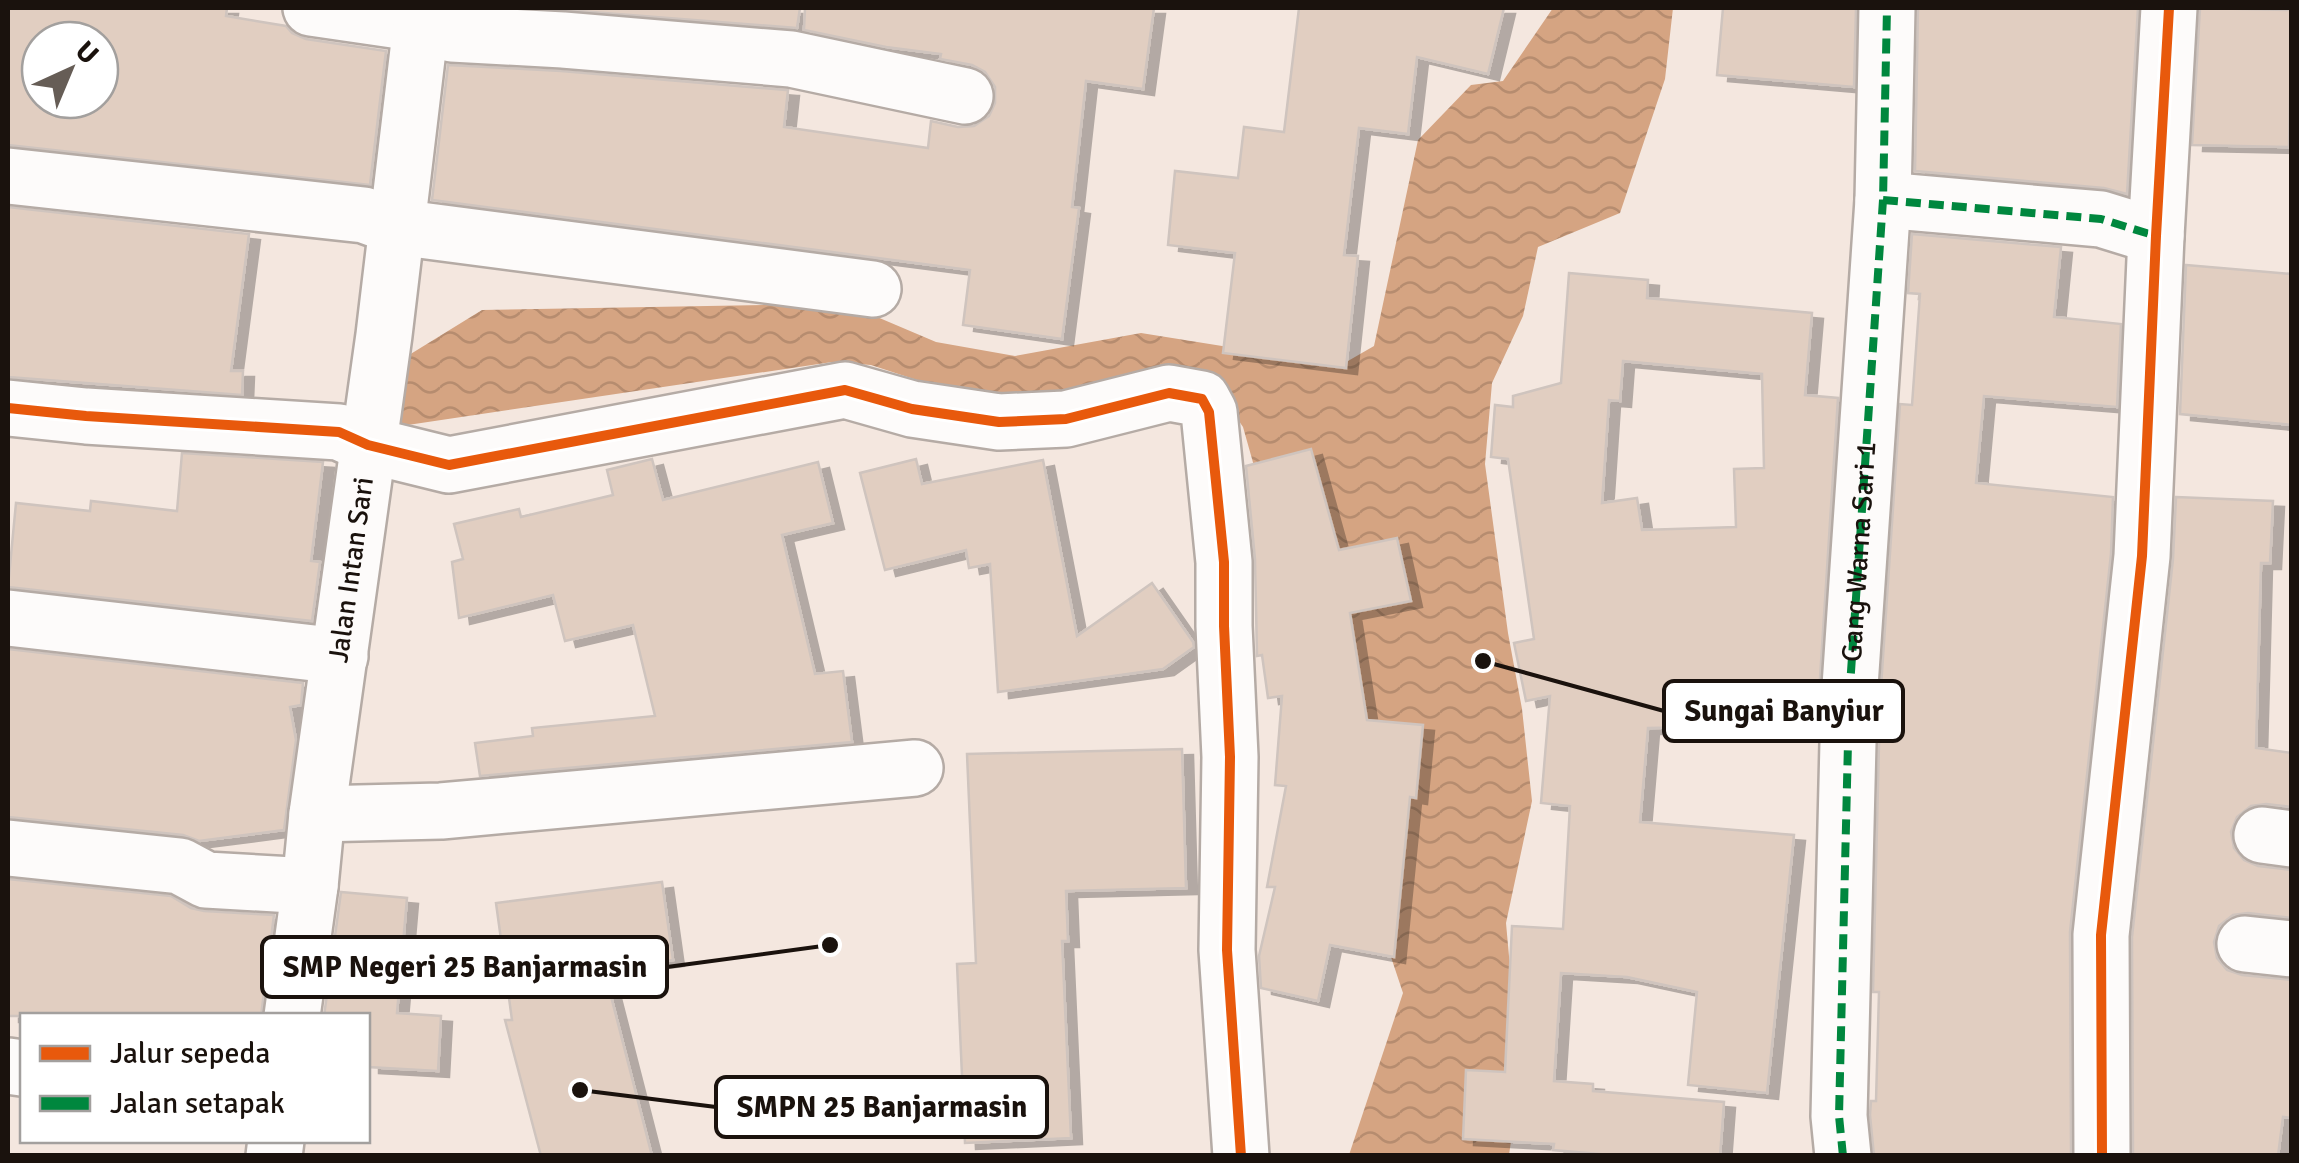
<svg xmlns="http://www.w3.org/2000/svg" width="2299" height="1163" viewBox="0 0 2299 1163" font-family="Signika,sans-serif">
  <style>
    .water { fill: url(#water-waves) }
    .building { fill: #e1cec1; stroke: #cfc4be; stroke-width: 2.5; fill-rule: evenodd; filter: url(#shadow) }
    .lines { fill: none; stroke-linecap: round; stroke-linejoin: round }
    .minor-casing { stroke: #b5aba5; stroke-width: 60 }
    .minor { stroke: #fdfbfa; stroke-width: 55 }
    .quiet { stroke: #00873e; stroke-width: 8; stroke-dasharray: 15 8; stroke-linecap: butt }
    .cycleway-casing { stroke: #fff; stroke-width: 16 }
    .cycleway { stroke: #e8590c; stroke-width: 10 }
    .labels { text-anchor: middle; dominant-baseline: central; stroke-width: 10; stroke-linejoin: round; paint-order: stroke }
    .street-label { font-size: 28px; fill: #1a120d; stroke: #fff }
    .leader { fill: none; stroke: #1a120d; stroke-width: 4 }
    .callout-dot { fill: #1a120d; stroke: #fff; stroke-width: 4 }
    .callout { fill: #fff; stroke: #1a120d; stroke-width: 4 }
    .callout-label { font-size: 30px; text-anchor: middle; font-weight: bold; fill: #1a120d }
  </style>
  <defs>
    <pattern id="water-waves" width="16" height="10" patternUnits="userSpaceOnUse" patternTransform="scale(2.5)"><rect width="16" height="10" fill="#d5a482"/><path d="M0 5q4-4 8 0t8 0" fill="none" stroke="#b68c6f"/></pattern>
    <filter id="shadow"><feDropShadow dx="11" dy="6" stdDeviation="0" flood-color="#0004"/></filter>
  </defs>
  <rect width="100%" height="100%" fill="#f4e7df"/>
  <!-- water -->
  <polygon class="water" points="1553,8 1673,8 1665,79 1620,213 1538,247 1523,316 1492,383 1485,464 1508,633 1522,709 1532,801 1506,923 1520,1078 1509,1155 1349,1155 1403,993 1391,957 1332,861 1307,654 1243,427 1220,393 981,401 871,365 832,362 401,426 409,355 482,310 825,304 863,311 936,342 1015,356 1141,333 1341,365 1374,346 1418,140 1471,85 1503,81"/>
  <!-- building -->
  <g class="building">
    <path d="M8,8H227L226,16L286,26L292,33L306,39L386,51L370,185L8,145ZM40,40H100V100H40Z"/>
    <polygon points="541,8 800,8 797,28"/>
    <polygon points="805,8 1154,8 1143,89 1086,81 1072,207 1079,208 1062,339 963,325 970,270 432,200 448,65 561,71 786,90 788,90 784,127 928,148 931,121 958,127 974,126 989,116 995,103 995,87 985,72 972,65 940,59 941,54 886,47 804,30"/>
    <polygon points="1299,8 1504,8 1488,74 1417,57 1408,134 1359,128 1344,255 1358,256 1346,368 1223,353 1235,253 1168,245 1175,171 1238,178 1244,127 1284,132"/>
    <polygon points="1723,8 1856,8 1854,87 1717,75"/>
    <polygon points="1918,8 2138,8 2127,194 2104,188 1915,171"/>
    <polygon points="2200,8 2292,10 2289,147 2192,145"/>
    <polygon points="8,207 249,234 231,371 243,371 242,395 8,377"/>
    <polygon points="1912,234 2061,247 2054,317 2121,324 2117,407 1984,396 1976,483 2113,497 2111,554 2070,932 2071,1156 1874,1156 1870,1115 1871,1101 1876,1101 1879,992 1873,992 1880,702 1900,404 1912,405 1920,294 1908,293"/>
    <polygon points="2186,265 2292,274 2292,425 2180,414"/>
    <path d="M1569,273L1648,280L1647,298L1812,313L1805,395L1838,398L1817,725L1648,728L1640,822L1794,835L1767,1093L1688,1085L1697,992L1627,977L1561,973L1554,1081L1593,1084V1091L1724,1102L1720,1156H1622L1553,1150L1554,1144L1463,1139L1466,1070L1505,1072L1512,926L1563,929L1570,806L1541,803L1550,696L1526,701L1514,643L1534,639L1508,459L1491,457L1495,405L1513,407V396L1561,383ZM1623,361L1762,374L1764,468L1734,469L1736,527L1642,530L1637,498L1602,503L1609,400L1620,401Z"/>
    <polygon points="1311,449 1339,550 1397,538 1411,601 1350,613 1367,720 1423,725 1416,798 1410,797 1394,957 1330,945 1318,1001 1261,988 1259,956 1275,887 1267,887 1286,786 1275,785 1282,696 1268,698 1262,655 1257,656 1255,559 1246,466"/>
    <polygon points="182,453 323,462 311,561 320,562 312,621 8,587 16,503 90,511 91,501 177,511"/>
    <polygon points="652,459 663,500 818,462 833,523 782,535 815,674 843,671 852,742 480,776 475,743 533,736 532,728 655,716 633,625 565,641 553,595 459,618 452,562 463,559 454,524 519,509 521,517 613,495 607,470"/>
    <polygon points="916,459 922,484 1043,460 1077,636 1152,583 1193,642 1194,647 1163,669 998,692 990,564 969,568 966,550 885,570 860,473"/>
    <polygon points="2176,497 2273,501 2270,563 2261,563 2256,748 2292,753 2292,807 2266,804 2251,806 2237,817 2231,832 2234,848 2244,860 2258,866 2292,870 2292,918 2248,913 2233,915 2219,926 2214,942 2217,958 2227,970 2242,975 2292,980 2292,1118 2283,1117 2278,1156 2133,1156 2132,937 2173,559"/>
    <polygon points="8,649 303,683 301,705 290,707 296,740 284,830 199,841 183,835 8,817"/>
    <polygon points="1182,749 1186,888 1066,891 1068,941 1062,941 1071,1138 965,1143 957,964 976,963 967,754"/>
    <polygon points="8,879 171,896 191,908 204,911 274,915 261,1016 8,1016"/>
    <polygon points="662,882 673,960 604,969 652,1156 541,1156 505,1020 512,1020 496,903"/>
    <polygon points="341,892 407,898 397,1013 441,1016 438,1071 368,1067 368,1016 324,1016"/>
  </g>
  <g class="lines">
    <defs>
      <g id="minor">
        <polyline points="311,8 421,24 452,34 563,40 791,59 965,96"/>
        <polyline points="8,176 364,215 397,227 873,289"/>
        <polyline points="1883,200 2101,219 2156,236"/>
        <polyline points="8,408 86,416 339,432 368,445 449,465 845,390 912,409 999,422 1066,419 1169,393 1202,399 1209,412 1224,562 1224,626 1230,757 1227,950 1241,1156"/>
        <polyline points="8,618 340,656"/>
        <polyline points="317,814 441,811 915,768"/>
        <polyline points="2262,835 2292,839"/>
        <polyline points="8,848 180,866 206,880 310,886"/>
        <polyline points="2245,944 2292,949"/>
        <path id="s1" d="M292,1016L310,886L317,814L384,335L423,8"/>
        <polyline points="8,1066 22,1068"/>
        <polyline points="274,1156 276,1140"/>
        <path id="s2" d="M1843,1156L1839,1116L1849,701L1883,200L1887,8"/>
        <polyline points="2102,1156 2101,935 2142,556 2156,236 2169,8"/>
      </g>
    </defs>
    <!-- minor casing -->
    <use href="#minor" class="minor-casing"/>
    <!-- minor -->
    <use href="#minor" class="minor"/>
    <!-- quiet -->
    <g class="quiet">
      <polyline points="1883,200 2101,219 2156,236"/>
      <polyline points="1843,1156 1839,1116 1849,701 1883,200 1887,8"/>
    </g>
    <defs>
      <g id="cycleway">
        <polyline points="8,408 86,416 339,432 368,445 449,465 845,390 912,409 999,422 1066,419 1169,393 1202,399 1209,412 1224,562 1224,626 1230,757 1227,950 1241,1156"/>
        <polyline points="2102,1156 2101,935 2142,556 2156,236 2169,8"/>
      </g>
    </defs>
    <!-- cycleway casing -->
    <use href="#cycleway" class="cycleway-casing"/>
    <!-- cycleway -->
    <use href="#cycleway" class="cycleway"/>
  </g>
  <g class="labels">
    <!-- street labels -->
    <g class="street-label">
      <text stroke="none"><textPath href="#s2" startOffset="605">Gang Warna Sari 1</textPath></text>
      <text stroke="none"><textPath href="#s1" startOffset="450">Jalan Intan Sari</textPath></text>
    </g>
  </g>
  <!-- callouts -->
  <path class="leader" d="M1483 661L1664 711M830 945L667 967M580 1090L716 1107"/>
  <g class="callout-dot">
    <circle cx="1483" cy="661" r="10"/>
    <circle cx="830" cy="945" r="10"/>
    <circle cx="580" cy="1090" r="10"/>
  </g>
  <g class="callout">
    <rect x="1664" y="681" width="239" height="60" rx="10"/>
    <rect x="262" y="937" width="405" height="60" rx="10"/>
    <rect x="716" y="1077" width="331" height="60" rx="10"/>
  </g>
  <g class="callout-label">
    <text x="1784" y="721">Sungai Banyiur</text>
    <text x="465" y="977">SMP Negeri 25 Banjarmasin</text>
    <text x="882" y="1117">SMPN 25 Banjarmasin</text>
  </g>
  <!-- border -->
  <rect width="2299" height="1163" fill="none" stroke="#1a120d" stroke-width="20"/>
  <!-- legend -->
  <rect x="20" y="1013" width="350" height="130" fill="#ffffff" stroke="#a3a09e" stroke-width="2.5"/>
  <rect x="40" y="1046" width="50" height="15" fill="#e8590c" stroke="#a3a09e" stroke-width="2.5"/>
  <text x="110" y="1063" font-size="30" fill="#1a120d">Jalur sepeda</text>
  <rect x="40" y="1096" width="50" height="15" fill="#00873e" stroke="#a3a09e" stroke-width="2.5"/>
  <text x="110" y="1113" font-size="30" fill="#1a120d">Jalan setapak</text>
  <!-- north arrow -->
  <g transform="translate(70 70) rotate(44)"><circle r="48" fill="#ffffff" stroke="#a3a09e" stroke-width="2.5"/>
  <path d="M0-8L18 38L0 25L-18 38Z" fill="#665d56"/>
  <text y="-15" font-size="28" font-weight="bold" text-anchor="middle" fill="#1a120d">U</text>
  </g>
</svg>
